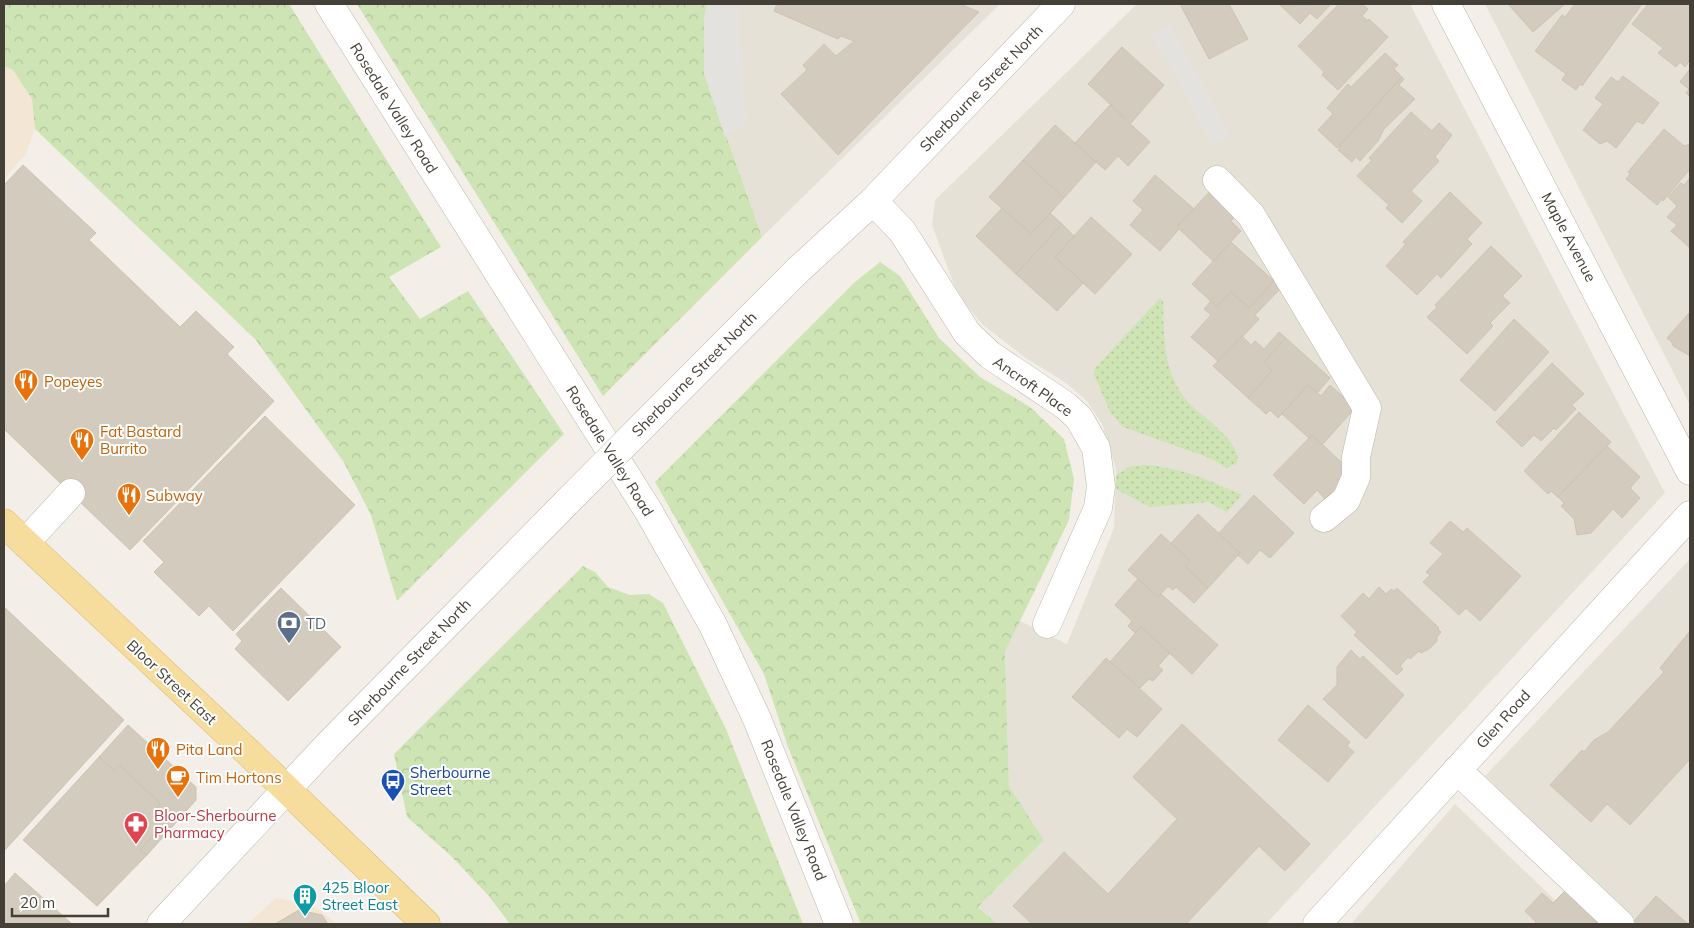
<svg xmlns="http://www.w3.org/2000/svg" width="1694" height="928" viewBox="0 0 1694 928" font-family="Mulish,sans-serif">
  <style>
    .residential { fill: #e6e1d6 }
    .commercial { fill: #f3e6d5 }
    .grass { fill: url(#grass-dots) }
    .forest { fill: url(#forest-crowns) }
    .parking { fill: #e4e2df }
    .building { fill: #d3cbbe; stroke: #cec3b2 }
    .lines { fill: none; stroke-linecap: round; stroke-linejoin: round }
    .minor-casing { stroke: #bdb7ab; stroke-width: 29 }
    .major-casing { stroke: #daba6e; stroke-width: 29 }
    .minor { stroke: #fff; stroke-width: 28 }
    .major { stroke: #f6dd9d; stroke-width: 28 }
    .minor-bridge-casing { stroke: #bdb7ab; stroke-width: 29; stroke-linecap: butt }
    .minor-bridge { stroke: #fff; stroke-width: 28 }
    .labels { text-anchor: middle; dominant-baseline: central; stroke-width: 4; stroke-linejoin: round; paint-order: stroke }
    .street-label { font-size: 15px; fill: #454037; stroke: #fff }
    .food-label { font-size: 15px; fill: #c56008; stroke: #fff; text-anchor: start }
    .service-label { font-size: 15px; fill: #4e5e75; stroke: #fff; text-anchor: start }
    .transit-label { font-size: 15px; fill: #164399; stroke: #fff; text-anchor: start }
    .health-label { font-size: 15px; fill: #be3a42; stroke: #fff; text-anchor: start }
    .culture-label { font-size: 15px; fill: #0d838f; stroke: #fff; text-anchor: start }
  </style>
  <defs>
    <pattern id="grass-dots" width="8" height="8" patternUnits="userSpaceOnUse" patternTransform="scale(1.25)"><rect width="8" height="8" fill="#cee4b4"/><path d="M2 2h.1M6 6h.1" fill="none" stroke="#b2c59b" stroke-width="1.8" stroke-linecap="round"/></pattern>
    <pattern id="forest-crowns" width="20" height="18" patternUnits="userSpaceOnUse" patternTransform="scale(1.25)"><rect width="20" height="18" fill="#cee4b4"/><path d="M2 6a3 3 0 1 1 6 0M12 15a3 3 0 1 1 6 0" fill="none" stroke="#b2c59b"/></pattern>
  </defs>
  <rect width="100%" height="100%" fill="#f3efe8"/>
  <!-- residential -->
  <g class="residential">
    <polygon points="707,4 1000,4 762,237 704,73 704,18"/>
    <polygon points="1137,4 1410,4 1665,493 1266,924 997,924 978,907 1044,840 1009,786 1005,652 1020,621 1067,644 1114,528 1116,469 1102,424 1087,401 1065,382 1027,359 982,324 966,305 954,285 932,225 935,200"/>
    <polygon points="1485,4 1690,4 1690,405"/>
    <polygon points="1690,559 1690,924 1640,924 1485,776"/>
    <polygon points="1455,804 1580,924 1351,924"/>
  </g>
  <!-- commercial -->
  <g class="commercial">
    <polygon points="4,66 13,70 32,99 35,129 26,154 4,179"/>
    <polygon points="276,898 312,904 337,924 247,924"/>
  </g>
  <!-- grass -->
  <g class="grass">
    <path d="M1160,298L1163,301C1164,338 1163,374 1189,403C1202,417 1244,443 1237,464L1226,468L1212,459L1123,427L1110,412L1094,375L1095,368Z"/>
    <path d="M1148,465C1184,469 1209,480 1242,495L1227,512L1208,502L1150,507L1116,489V475L1131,466Z"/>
  </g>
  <!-- forest -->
  <g class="forest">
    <polygon points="4,4 289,4 441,247 389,277 420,319 468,291 564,434 397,601 371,515 343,461 255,339 35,129 32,99 13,70 4,66"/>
    <polygon points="357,4 707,4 704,18 704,73 762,237 603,396"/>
    <polygon points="880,262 900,276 939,338 980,377 1030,407 1064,439 1074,479 1069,520 1005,652 1009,786 1044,840 978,907 997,924 861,924 788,747 764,674 655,482 855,282"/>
    <polygon points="583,566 595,572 608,587 630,595 649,594 663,603 726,729 803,924 510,924 487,894 451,856 407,817 394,754"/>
  </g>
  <!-- parking -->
  <g class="parking">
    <polygon points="707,4 740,4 738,23 747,122 725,137 704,73 704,18"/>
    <polygon points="1170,24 1231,137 1212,144 1152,34"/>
  </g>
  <!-- building -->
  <g class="building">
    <polygon points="777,4 960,4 979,12 838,155 781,94 807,70 803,65 824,44 836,56 854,41 841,36 838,39 774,11"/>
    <polygon points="1180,4 1229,4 1248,39 1209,59"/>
    <polygon points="1331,4 1317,19 1310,13 1300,24 1280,5"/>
    <polygon points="1339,4 1362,4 1368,9 1362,16 1368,21 1369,19 1388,37 1338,90 1322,75 1324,72 1298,46"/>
    <polygon points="1508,4 1565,4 1533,32"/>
    <polygon points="1575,4 1642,4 1582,86 1580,84 1576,90 1562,80 1566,74 1535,51 1562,15 1565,17"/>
    <polygon points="1648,4 1690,4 1690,60 1685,67 1680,62 1676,67 1658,53 1663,48 1632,24"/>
    <polygon points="1122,47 1164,85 1131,123 1088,84"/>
    <polygon points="1385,53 1398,65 1394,69 1402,77 1337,148 1318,130 1333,114 1327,108 1348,84 1351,87"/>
    <polygon points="1690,69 1690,97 1686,93 1689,89 1680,82"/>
    <polygon points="1623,76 1659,103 1643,124 1637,121 1616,148 1607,141 1600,144 1583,130 1603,104 1595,98 1611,77 1618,82"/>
    <polygon points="1402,77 1404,79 1399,85 1415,99 1384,129 1378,141 1360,161 1356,157 1352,162 1338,150 1341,144"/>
    <polygon points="1110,105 1150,142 1128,166 1118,156 1105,170 1075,143"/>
    <polygon points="1411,112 1432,131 1439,123 1452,135 1435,157 1439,161 1411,191 1422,201 1402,223 1386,208 1389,205 1357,176 1372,160 1369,158"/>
    <polygon points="1055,125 1096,162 1064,198 1023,160"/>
    <polygon points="1664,129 1684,146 1690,144 1690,169 1663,201 1662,199 1657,205 1626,179 1630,174 1628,172"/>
    <polygon points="1023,160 1064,198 1031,234 989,197"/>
    <polygon points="23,165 96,233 89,240 180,327 196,311 234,347 227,354 274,401 130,550 4,429 4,185"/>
    <polygon points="1155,175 1194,209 1177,227 1179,229 1160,251 1130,225 1143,210 1133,201"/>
    <polygon points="1690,178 1690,248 1671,231 1677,225 1667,217 1677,206 1668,197 1681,183 1684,185"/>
    <polygon points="1213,188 1239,212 1231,221 1241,231 1213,261 1177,227"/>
    <polygon points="1450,192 1482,223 1467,239 1472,244 1441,278 1437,274 1417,295 1386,266 1406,244 1403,242"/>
    <polygon points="1002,208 1031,234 1050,213 1062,224 1016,274 976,236"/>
    <polygon points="1091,217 1132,254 1095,294 1055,257"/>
    <polygon points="1062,224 1074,236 1055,257 1083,283 1057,311 1016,274"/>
    <polygon points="1231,242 1274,281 1249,308 1231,292 1217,307 1192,284"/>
    <polygon points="1491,246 1522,276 1502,296 1510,303 1490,323 1493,326 1467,354 1427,317 1437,307 1435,305"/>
    <polygon points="1274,281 1281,288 1255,315 1259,319 1219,362 1191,337 1211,315 1204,309 1211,301 1217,307 1231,292 1249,308"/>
    <polygon points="1690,312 1690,356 1673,346 1672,342 1667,338"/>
    <polygon points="1514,319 1549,352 1495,411 1460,380"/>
    <polygon points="1279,332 1286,338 1264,362 1272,371 1248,398 1213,366 1242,336 1251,345 1255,341 1264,349"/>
    <polygon points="1286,338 1330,378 1317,393 1308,385 1278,418 1270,410 1266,414 1248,398 1272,371 1264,362"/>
    <polygon points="1552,363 1584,394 1572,405 1576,409 1556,430 1554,428 1541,441 1534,435 1522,447 1496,422"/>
    <polygon points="1308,385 1321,396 1330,385 1355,408 1322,445 1312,435 1309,438 1282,414"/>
    <polygon points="1579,412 1611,442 1558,497 1551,491 1548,494 1524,471"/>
    <polygon points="265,416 355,505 233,631 209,606 199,616 154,572 164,562 143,541"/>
    <polygon points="1312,435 1351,471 1325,499 1317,490 1304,504 1273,475"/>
    <polygon points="1607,446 1640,477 1630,488 1640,498 1622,518 1613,509 1591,533 1577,535 1574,519 1561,506 1564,503 1558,497"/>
    <polygon points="1254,495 1294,533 1270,558 1260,550 1248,564 1238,555 1240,553 1218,534"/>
    <polygon points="1198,514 1240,553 1208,588 1185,566 1190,561 1171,543"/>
    <polygon points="1450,521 1463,532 1467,528 1521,576 1480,621 1466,608 1459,615 1423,582 1430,575 1426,572 1443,554 1430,543"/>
    <polygon points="1161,534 1190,561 1185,566 1208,588 1194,603 1176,587 1173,590 1168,586 1158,597 1128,570"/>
    <polygon points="1138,579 1158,597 1161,594 1218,645 1192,674 1141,627 1135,633 1128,626 1132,621 1115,605"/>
    <polygon points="1379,587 1386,594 1391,589 1394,591 1397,588 1439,628 1438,629 1441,632 1437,637 1437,641 1429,649 1421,653 1419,651 1410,659 1408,657 1400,666 1403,669 1397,675 1354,635 1357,632 1341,616 1363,593 1369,599"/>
    <polygon points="281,588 341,647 288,701 235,649 242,641 236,634"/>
    <polygon points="4,607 124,720 4,851"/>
    <polygon points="1141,627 1170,653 1158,666 1163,670 1153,681 1149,679 1140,688 1110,662"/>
    <polygon points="1690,631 1690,759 1630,825 1607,804 1591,822 1550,785 1582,750 1584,752 1594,740 1608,732 1664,672 1660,668"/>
    <polygon points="1351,650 1360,659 1363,656 1404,695 1366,739 1323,699 1337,685 1337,667"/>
    <polygon points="1106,658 1162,709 1137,737 1127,729 1119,738 1072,697"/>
    <polygon points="1308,705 1350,742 1347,746 1354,752 1328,782 1278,740"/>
    <polygon points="1182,724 1310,844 1285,871 1259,846 1186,924 1032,924 1013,906 1064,852 1108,894 1177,819 1133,777"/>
    <polygon points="128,725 196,787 196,800 147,855 140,850 167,820 155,810 160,803 120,766 115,771 99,757"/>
    <polygon points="99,757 115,771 120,766 160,803 155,810 167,820 140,850 147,855 97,906 23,840"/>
    <polygon points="15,873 72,924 4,924 4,886"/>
    <polygon points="1567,889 1602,921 1599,924 1534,924 1536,922 1525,911 1542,893 1553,903"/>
    <polygon points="1656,896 1688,924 1636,924 1633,922"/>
    <polygon points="299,910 322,915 328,924 275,924"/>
  </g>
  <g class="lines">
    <defs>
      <g id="minor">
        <polyline points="329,4 649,512 713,625 757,719 839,924"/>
        <polyline points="1446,4 1690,471"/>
        <polyline points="1217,180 1251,215 1367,408 1356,457 1356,477 1346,500 1324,518"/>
        <polyline points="873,201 902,231 967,333 990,355 1066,406 1079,418 1096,448 1101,486 1098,508 1047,624"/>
        <polyline points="797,271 873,201 1061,4"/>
        <polyline points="25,543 71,493"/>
        <polyline points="1457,770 1620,924"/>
        <polyline points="161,924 329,744 568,501"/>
        <polyline points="1317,924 1690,515"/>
      </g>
      <polyline id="major" points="4,523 250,754 426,924"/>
    </defs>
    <!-- minor casing -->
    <use href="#minor" class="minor-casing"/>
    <!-- major casing -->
    <use href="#major" class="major-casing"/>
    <!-- minor -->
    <use href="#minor" class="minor"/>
    <!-- major -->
    <use href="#major" class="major"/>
    <defs>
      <polyline id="minor-bridge" points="568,501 797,271"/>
    </defs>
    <!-- minor-bridge casing -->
    <use href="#minor-bridge" class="minor-bridge-casing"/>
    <!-- minor-bridge -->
    <use href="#minor-bridge" class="minor-bridge"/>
  </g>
  <!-- icons -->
  <defs>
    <symbol id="restaurant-pin" viewBox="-11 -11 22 30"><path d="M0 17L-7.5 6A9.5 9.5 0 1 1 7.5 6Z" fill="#e8710a" stroke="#fff"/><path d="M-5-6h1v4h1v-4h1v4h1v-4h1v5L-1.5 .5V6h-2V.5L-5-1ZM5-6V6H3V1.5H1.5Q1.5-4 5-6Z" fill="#fff"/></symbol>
    <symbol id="bank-pin" viewBox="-11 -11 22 30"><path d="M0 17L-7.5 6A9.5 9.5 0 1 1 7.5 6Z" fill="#5c6f8a" stroke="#fff"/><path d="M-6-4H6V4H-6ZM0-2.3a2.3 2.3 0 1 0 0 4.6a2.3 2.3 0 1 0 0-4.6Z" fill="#fff"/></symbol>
    <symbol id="cafe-pin" viewBox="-11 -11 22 30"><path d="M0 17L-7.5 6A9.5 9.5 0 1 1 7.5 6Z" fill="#e8710a" stroke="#fff"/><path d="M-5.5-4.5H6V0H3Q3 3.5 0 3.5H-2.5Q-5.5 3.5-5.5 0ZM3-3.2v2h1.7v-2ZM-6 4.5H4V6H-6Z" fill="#fff"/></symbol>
    <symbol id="bus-pin" viewBox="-11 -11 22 30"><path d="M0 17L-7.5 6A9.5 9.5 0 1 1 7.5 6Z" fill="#1a4fb4" stroke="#fff"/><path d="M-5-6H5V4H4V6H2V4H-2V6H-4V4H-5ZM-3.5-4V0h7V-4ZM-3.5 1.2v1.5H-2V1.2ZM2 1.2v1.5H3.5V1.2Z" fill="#fff"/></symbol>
    <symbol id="pharmacy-pin" viewBox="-11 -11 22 30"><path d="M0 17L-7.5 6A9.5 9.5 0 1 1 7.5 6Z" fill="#e0444e" stroke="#fff"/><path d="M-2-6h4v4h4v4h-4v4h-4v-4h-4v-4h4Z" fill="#fff"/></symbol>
    <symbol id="building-pin" viewBox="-11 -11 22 30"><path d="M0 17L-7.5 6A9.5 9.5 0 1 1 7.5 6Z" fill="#0f9aa8" stroke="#fff"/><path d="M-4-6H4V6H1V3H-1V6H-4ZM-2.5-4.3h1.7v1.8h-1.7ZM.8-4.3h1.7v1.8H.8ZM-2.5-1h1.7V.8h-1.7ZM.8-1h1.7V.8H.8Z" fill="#fff"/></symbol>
  </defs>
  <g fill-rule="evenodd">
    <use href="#restaurant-pin" x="12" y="367" width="28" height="38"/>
    <use href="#restaurant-pin" x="68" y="426" width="28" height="38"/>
    <use href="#restaurant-pin" x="115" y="481" width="28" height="38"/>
    <use href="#bank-pin" x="275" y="609" width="28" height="38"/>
    <use href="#restaurant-pin" x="144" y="735" width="28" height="38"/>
    <use href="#cafe-pin" x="164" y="763" width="28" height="38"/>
    <use href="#bus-pin" x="379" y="767" width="28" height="38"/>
    <use href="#pharmacy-pin" x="122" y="810" width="28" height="38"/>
    <use href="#building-pin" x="291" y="882" width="28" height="38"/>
  </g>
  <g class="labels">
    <!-- street labels -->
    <g class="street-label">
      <text transform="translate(981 88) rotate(-46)">Sherbourne Street North</text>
      <text transform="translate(394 108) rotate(58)">Rosedale Valley Road</text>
      <text transform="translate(1569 237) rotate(62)">Maple Avenue</text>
      <text transform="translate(694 374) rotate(-45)">Sherbourne Street North</text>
      <text transform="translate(1033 386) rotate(35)">Ancroft Place</text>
      <text transform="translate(610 451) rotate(58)">Rosedale Valley Road</text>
      <text transform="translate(409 662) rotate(-46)">Sherbourne Street North</text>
      <text transform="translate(172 682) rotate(43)">Bloor Street East</text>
      <text transform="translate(1503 719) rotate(-48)">Glen Road</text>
      <text transform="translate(794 810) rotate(68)">Rosedale Valley Road</text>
    </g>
    <!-- food labels -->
    <g class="food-label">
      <text x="44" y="381">Popeyes</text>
      <text x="100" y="431">Fat Bastard<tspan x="100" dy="17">Burrito</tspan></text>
      <text x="146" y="495">Subway</text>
      <text x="176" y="749">Pita Land</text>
      <text x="196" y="777">Tim Hortons</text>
    </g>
    <!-- service labels -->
    <g class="service-label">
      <text x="306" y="623">TD</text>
    </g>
    <!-- transit labels -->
    <g class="transit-label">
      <text x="410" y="772">Sherbourne<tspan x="410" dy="17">Street</tspan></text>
    </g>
    <!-- health labels -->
    <g class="health-label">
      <text x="154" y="815">Bloor-Sherbourne<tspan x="154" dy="17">Pharmacy</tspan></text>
    </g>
    <!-- culture labels -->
    <g class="culture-label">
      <text x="322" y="887">425 Bloor<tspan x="322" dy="17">Street East</tspan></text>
    </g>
  </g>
  <!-- border -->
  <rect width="1694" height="928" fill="none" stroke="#454037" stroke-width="10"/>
  <!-- scale -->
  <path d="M12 908v8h96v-8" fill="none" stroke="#454037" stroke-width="2.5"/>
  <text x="20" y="908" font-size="15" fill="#454037" stroke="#ffffff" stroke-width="4" paint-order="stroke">20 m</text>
</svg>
